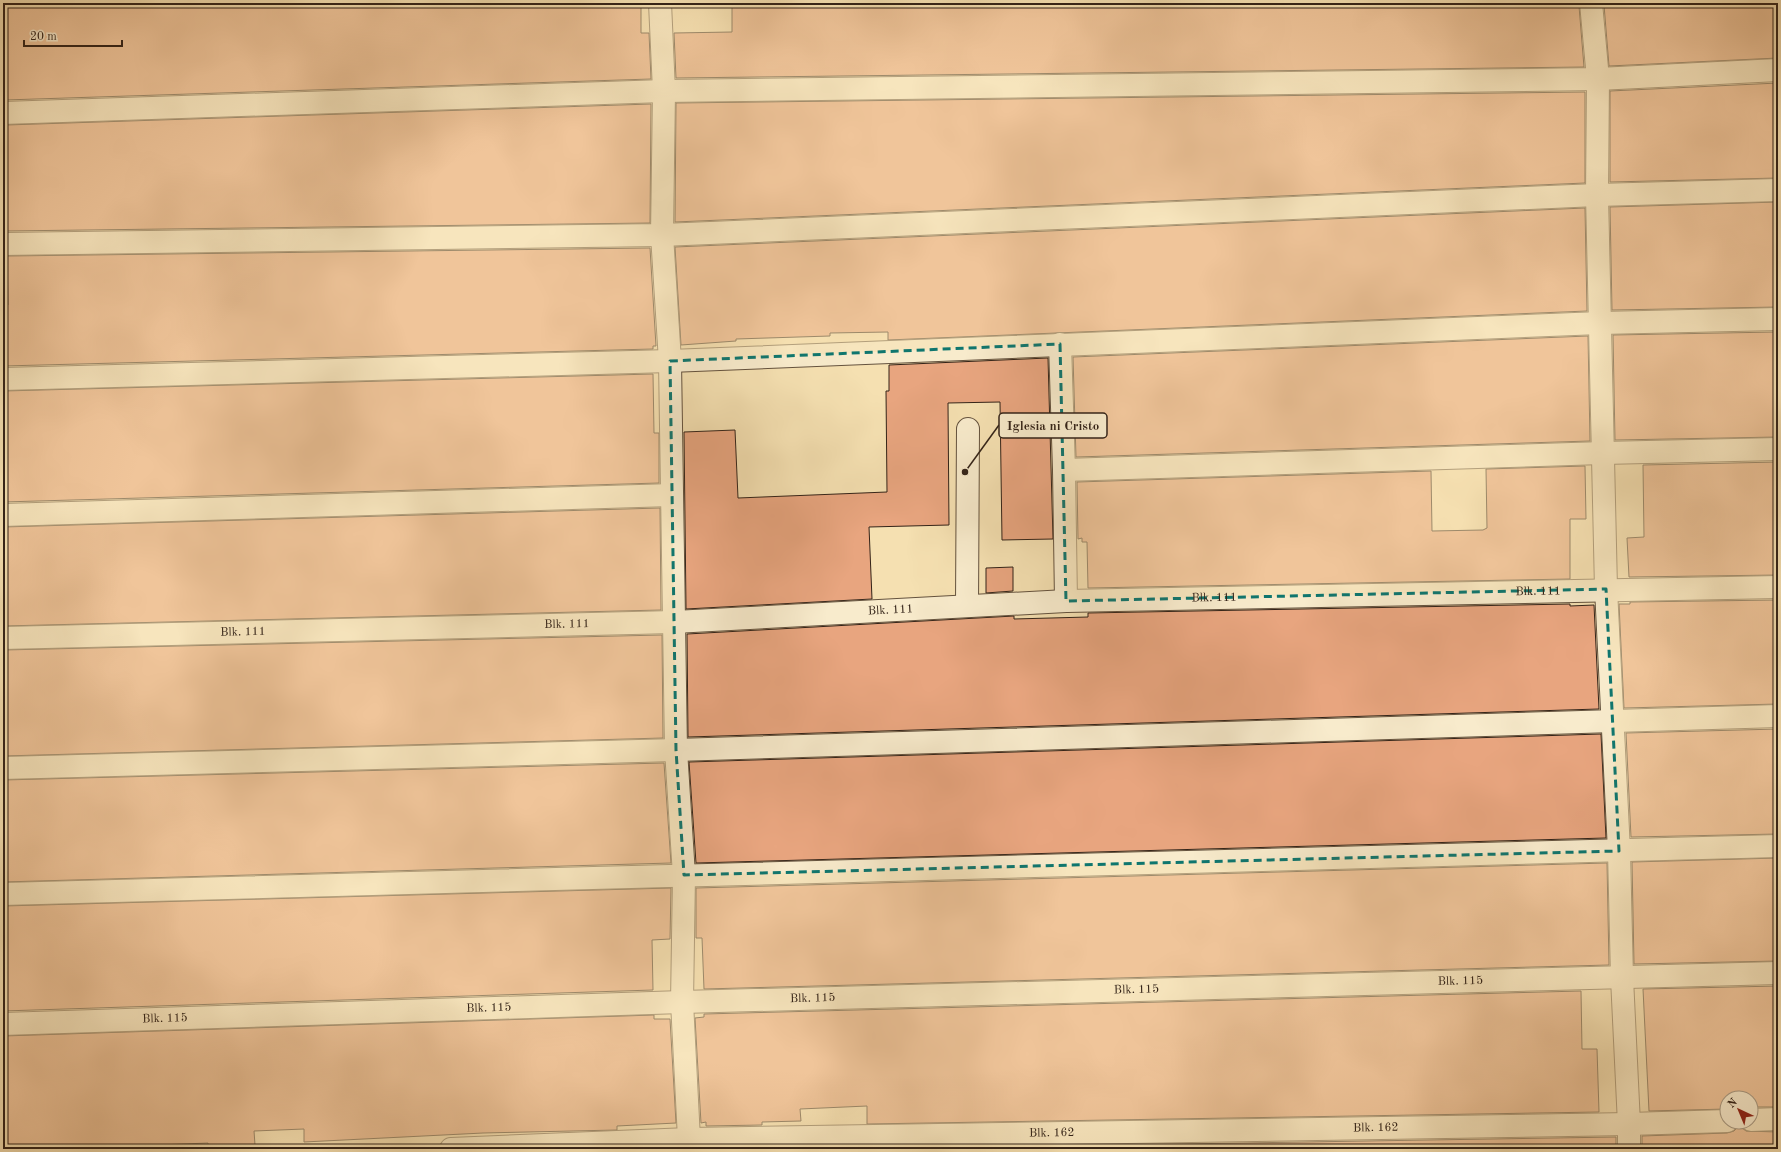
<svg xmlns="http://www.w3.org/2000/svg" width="1781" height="1152" viewBox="0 0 1781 1152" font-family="'Old Standard TT',serif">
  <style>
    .building { fill: #e8a57f; stroke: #332318 }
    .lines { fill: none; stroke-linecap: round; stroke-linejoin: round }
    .minor-casing { stroke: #64523e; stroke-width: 24 }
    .minor { stroke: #f8ebcc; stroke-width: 22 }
    .marked { fill: none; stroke: #0f766e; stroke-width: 3; stroke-dasharray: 8 5; stroke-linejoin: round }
    .labels { text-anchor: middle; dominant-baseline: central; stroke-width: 3.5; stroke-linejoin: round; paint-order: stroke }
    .street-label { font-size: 12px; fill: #332318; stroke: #f8ebcc }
    .leader { fill: none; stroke: #332318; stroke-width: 1.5 }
    .callout-dot { fill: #332318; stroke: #f8ebcc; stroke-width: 1.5 }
    .callout { fill: #f8ebcc; stroke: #332318; stroke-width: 1.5 }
    .callout-label { font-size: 13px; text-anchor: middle; font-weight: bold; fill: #332318 }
  </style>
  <rect width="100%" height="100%" fill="#f5e0b1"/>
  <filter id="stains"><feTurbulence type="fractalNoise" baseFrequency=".005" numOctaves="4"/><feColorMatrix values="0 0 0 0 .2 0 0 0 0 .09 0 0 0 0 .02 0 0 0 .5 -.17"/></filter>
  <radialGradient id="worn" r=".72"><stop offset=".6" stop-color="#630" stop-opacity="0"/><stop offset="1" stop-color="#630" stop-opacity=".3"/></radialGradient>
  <!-- building -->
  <g class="building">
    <polygon points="3,3 641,3 641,33 649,33 651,79 5,100 3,100"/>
    <polygon points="732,3 1574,3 1574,6 1579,6 1584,67 676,78 674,33 732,32"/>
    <polygon points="1698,3 1778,3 1778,58 1609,66 1604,5"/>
    <polygon points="1778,83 1778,178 1610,182 1610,91"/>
    <polygon points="1585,92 1585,183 675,222 676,103"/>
    <polygon points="651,104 650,223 5,231 6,125"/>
    <polygon points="1778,202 1778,307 1612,310 1610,207"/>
    <polygon points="1585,208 1587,311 888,340 888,332 830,333 830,336 736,339 736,341 681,345 675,247"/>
    <polygon points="650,248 656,346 653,346 653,349 3,366 3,305 8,305 7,256"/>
    <polygon points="1776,332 1778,437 1615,440 1613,335"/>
    <polygon points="1588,336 1590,441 1076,457 1073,357"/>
    <polygon points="1048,358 1053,539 1002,540 1000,402 948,403 949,525 869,527 872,599 686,609 684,432 735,430 738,498 887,492 886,391 889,391 889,365"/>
    <polygon points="653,374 654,433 659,433 659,483 3,502 3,391"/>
    <polygon points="1778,462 1778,575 1629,577 1627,538 1644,537 1643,465"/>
    <polygon points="1585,466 1586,519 1570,519 1570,579 1088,588 1087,542 1082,542 1082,538 1078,539 1077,482 1431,471 1432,531 1483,530 1487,528 1486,469"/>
    <polygon points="660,508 661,610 3,626 3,527"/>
    <polygon points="1013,567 1013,591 986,593 986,568"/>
    <polygon points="1778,600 1778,704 1624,708 1619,604 1630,604 1630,602"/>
    <polygon points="1570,604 1570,606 1594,605 1599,709 688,737 687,634 1014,616 1014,619 1088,617 1088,613"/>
    <polygon points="662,635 663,738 3,756 3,650"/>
    <polygon points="1778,729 1778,834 1631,837 1626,733"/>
    <polygon points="1601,734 1606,838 696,863 689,762"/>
    <polygon points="664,763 671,863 3,882 3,780"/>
    <polygon points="1778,858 1778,961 1634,964 1632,862"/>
    <polygon points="1607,863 1609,965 704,989 702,938 696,938 696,888"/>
    <polygon points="671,888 670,939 652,940 653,990 3,1011 3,906"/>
    <polygon points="1778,986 1778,1107 1751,1107 1751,1098 1727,1098 1727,1109 1649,1111 1643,989"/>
    <polygon points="1581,991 1582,1049 1597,1049 1599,1112 867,1124 867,1106 800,1109 801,1121 762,1122 762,1125 706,1126 706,1122 701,1123 695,1018 704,1017 704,1014"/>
    <polygon points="654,1015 654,1019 670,1019 676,1123 617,1126 617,1130 483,1133 304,1142 304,1129 254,1131 255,1145 208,1146 208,1143 110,1147 110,1149 3,1149 3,1036"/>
    <polygon points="1739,1123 1741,1127 1746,1131 1778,1132 1778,1149 1642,1149 1642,1136 1727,1133 1734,1131 1738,1127"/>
    <polygon points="1616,1137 1616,1149 868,1149"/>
  </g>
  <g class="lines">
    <defs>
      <g id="minor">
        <polyline points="660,3 664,91 662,235 670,361 676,750 684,875 682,1002 689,1139"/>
        <polyline points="1591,3 1598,79 1597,195 1606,589 1619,851 1622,978 1629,1124 1629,1149"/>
        <polyline points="3,113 664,91 1598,79 1778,70"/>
        <polyline points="3,244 662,235 1597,195 1778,190"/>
        <polyline points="1060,344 1064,470 1066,601"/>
        <polyline points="3,379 670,361 1600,323 1778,319"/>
        <polyline points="1064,470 1603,453 1778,449"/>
        <polyline points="3,515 672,495"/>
        <polyline points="967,606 968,429"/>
        <path id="s1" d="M3,638L674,622L1066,601L1778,587"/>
        <polyline points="3,768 676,750 1778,716"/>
        <polyline points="3,894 1778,846"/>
        <path id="s2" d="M3,1024L682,1002L1778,973"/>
        <polyline points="1751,1120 1778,1119"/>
        <path id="s3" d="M451,1149L689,1139L1629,1124L1727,1121"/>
      </g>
    </defs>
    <!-- minor casing -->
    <use href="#minor" class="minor-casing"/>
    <!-- minor -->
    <use href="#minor" class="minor"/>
  </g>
  <!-- marked area -->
  <path d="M0 0H1781V1152H0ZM1060,344L1066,601L1606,589L1619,851L684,875L676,750L670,361Z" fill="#f5e0b1" fill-opacity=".55" fill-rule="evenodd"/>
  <path class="marked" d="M1060,344L1066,601L1606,589L1619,851L684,875L676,750L670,361Z"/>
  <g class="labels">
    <!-- street labels -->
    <g class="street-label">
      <text stroke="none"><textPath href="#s1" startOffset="1536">Blk. 111</textPath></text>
      <text stroke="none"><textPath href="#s1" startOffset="1212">Blk. 111</textPath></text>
      <text stroke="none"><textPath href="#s1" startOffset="888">Blk. 111</textPath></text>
      <text stroke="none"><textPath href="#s1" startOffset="564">Blk. 111</textPath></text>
      <text stroke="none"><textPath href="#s1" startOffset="240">Blk. 111</textPath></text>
      <text stroke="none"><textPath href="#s2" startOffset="1458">Blk. 115</textPath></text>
      <text stroke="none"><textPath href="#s2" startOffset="1134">Blk. 115</textPath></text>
      <text stroke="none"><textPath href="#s2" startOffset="810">Blk. 115</textPath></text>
      <text stroke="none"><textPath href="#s2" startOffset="486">Blk. 115</textPath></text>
      <text stroke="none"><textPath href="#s2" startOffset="162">Blk. 115</textPath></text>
      <text stroke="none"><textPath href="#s3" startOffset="925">Blk. 162</textPath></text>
      <text stroke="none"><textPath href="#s3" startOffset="601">Blk. 162</textPath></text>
    </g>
  </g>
  <!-- callouts -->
  <path class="leader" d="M965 472L999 425"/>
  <circle class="callout-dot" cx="965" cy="472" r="4"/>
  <rect class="callout" x="999" y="413" width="108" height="25" rx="4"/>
  <g class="callout-label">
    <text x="1053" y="430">Iglesia ni Cristo</text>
  </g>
  <!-- margin -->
  <rect width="1781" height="1152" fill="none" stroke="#f5e0b1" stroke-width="16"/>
  <rect x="4" y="4" width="1773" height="1144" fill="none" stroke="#332318" stroke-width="2"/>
  <rect x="8" y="8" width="1765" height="1136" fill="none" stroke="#332318"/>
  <!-- north arrow -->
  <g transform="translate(1739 1110) rotate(316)"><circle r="19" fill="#f8ebcc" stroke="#a99b84"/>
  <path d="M0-3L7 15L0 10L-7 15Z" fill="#8f2418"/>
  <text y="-6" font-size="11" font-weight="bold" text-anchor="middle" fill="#332318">N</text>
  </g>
  <!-- scale -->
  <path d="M24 40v6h98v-6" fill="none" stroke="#332318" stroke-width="2"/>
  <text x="30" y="40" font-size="12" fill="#332318" stroke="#f8ebcc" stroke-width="3" paint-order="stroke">20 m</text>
  <rect width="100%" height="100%" filter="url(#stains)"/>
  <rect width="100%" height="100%" fill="url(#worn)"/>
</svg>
